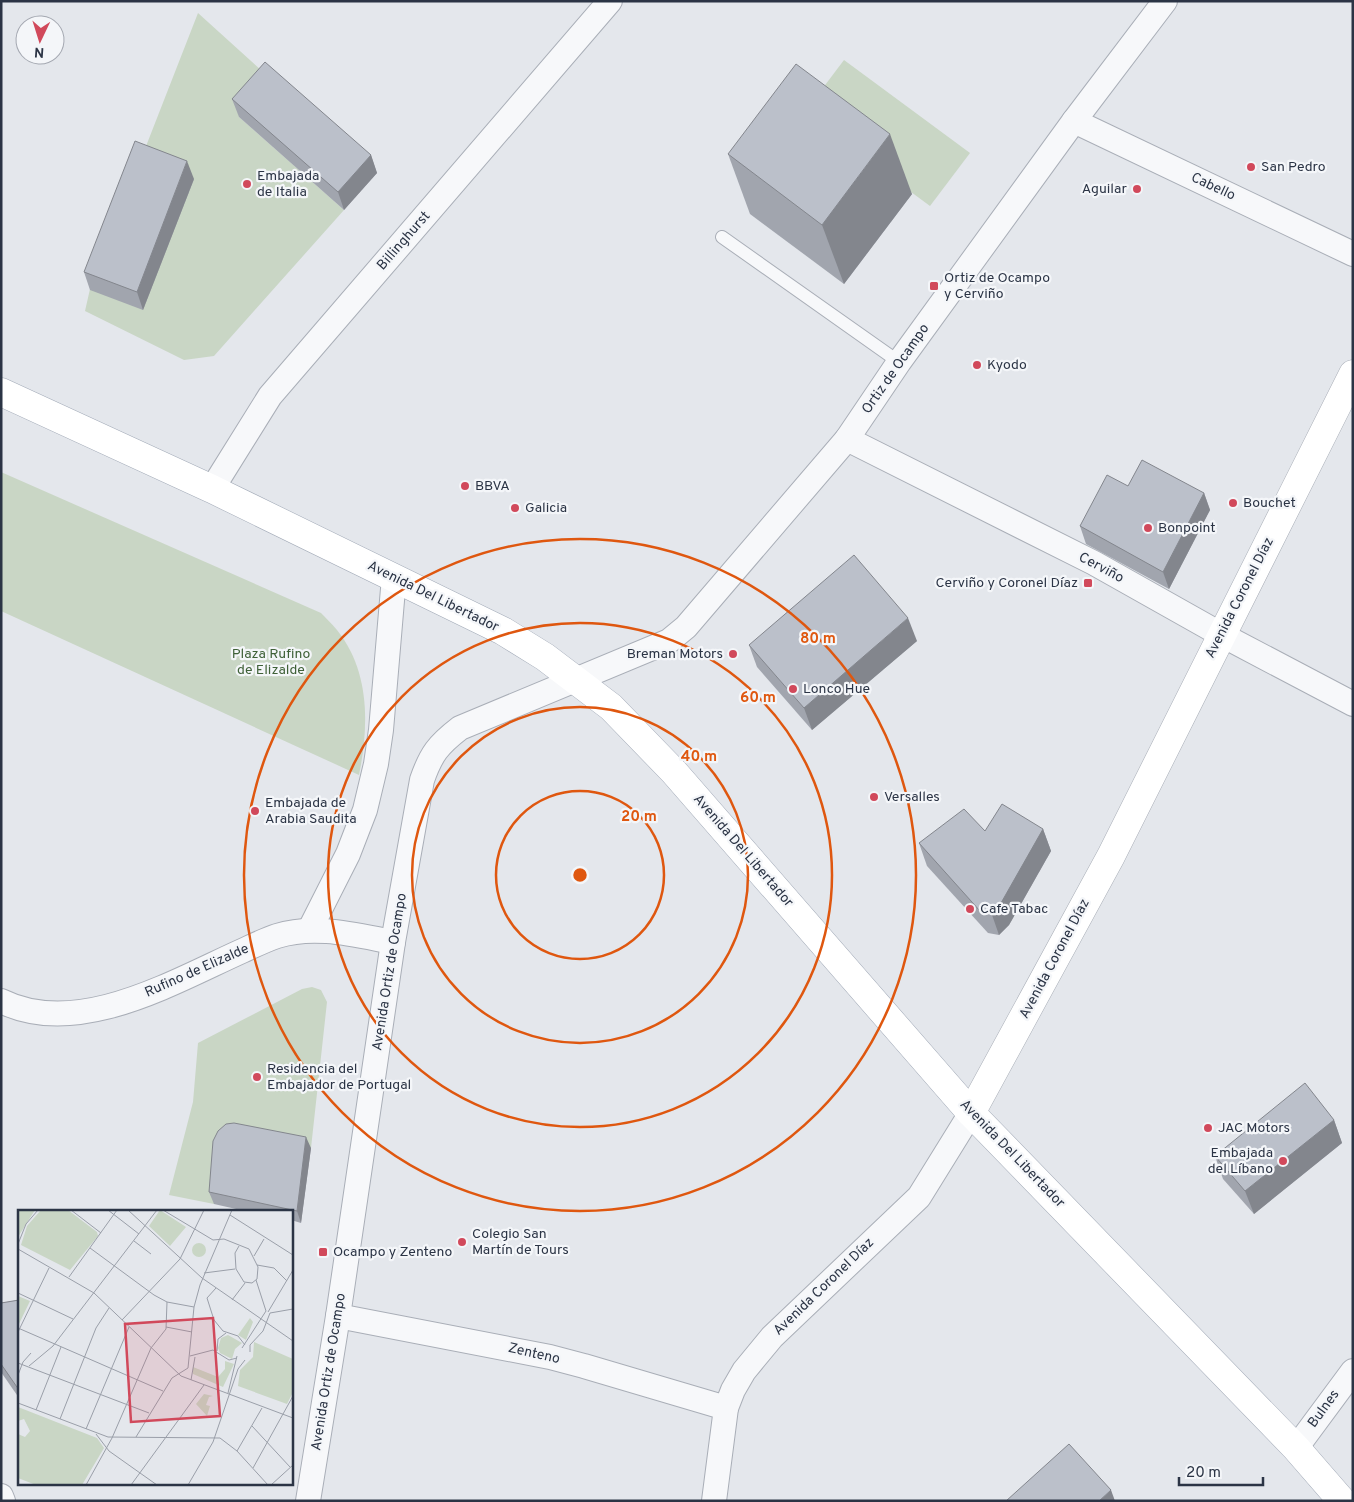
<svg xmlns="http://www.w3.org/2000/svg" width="1354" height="1502" viewBox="0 0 1354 1502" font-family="Overpass,sans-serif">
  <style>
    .green { fill: #c9d6c5 }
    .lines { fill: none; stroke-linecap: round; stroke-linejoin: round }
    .lane-casing { stroke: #a9aeb7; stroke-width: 14 }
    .street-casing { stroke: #a9aeb7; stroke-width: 26 }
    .secondary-casing { stroke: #a9aeb7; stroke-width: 29 }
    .primary-casing { stroke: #a3abb8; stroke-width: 29 }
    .lane { stroke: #f7f8fa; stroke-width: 12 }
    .street { stroke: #f7f8fa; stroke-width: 24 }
    .secondary { stroke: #fff; stroke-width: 28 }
    .primary { stroke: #fff; stroke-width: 28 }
    .wall { fill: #a1a5ae }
    .shaded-wall { fill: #83868d }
    .building { fill: #bbc0ca; stroke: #83868d }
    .ring { fill: none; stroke: #df570f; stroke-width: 2.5 }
    .poi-dot { fill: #d1495b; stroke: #f4f6f9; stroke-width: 2 }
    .labels { text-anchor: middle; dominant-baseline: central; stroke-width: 4.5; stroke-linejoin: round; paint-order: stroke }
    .poi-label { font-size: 14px; fill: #2b3445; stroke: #f4f6f9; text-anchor: start }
    .street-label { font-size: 14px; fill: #2b3445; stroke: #f4f6f9 }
    .park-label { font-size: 14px; fill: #3f6138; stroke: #f4f6f9 }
    .inset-road { fill: none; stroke: #9a9fa9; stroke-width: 1 }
    .view { fill: #d1495b; fill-opacity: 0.15; stroke: #d1495b; stroke-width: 2.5 }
    .inset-edge { fill: none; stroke: #2b3445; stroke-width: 2.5 }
    .centre { fill: #df570f; stroke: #f4f6f9; stroke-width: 2.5 }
    .ring-label { font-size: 15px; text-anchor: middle; font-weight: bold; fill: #df570f; stroke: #f4f6f9; stroke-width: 4.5; stroke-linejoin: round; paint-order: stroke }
  </style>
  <rect width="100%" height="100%" fill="#e4e7ec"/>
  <!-- green -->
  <g class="green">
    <polygon points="198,13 272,80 239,117 344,210 214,356 184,360 85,311 90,289 143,309 141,159"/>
    <polygon points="844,60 970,153 930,206 804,113"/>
    <path d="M1,472L321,613C326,618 332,624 337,630C370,671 369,726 359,775L1,611Z"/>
    <polygon points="312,987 321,990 327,1002 311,1148 239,1135 214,1204 169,1195 193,1102 198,1043 302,989"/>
  </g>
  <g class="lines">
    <defs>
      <polyline id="lane" points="722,237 899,362"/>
      <g id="street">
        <polyline points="1074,121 1353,254"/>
        <polyline points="847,439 1094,563 1222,635 1353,704"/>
        <polyline points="212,489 270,396 610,1"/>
        <polyline points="310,929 348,854 365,810 376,764 381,730 394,577"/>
        <path d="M1,1001C77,1039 173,982 242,951C253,946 265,940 277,936C315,924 355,935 393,942"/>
        <polyline points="338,1316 550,1357 584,1366 726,1408"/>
        <polyline points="1296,1448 1353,1371"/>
        <polyline points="1,1496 3,1501"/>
        <path d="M308,1501L338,1316L393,942L422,780C431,754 438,745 460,728L669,641L686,627L847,439L899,362L1074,121L1165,1"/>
        <polyline points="714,1501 726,1408 733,1390 744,1371 772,1337 919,1197 971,1113"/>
      </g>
      <polyline id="secondary" points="971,1113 1111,856 1353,374"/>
      <polyline id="primary" points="1,392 212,489 503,631 545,657 611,707 674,772 971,1113 1296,1448 1342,1501"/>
    </defs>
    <!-- lane casing -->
    <use href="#lane" class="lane-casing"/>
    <!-- street casing -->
    <use href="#street" class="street-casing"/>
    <!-- secondary casing -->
    <use href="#secondary" class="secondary-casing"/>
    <!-- primary casing -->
    <use href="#primary" class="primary-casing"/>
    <!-- lane -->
    <use href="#lane" class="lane"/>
    <!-- street -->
    <use href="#street" class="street"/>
    <!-- secondary -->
    <use href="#secondary" class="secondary"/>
    <!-- primary -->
    <use href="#primary" class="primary"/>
  </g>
  <!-- wall -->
  <g class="wall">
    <polygon points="232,99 371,155 377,173 344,210 239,117"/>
    <polygon points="728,154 912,194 844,284 750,214"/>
    <polygon points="194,179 143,310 90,290 84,272"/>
    <polygon points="1128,486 1204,493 1210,510 1169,589 1086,544 1080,526"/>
    <polygon points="917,641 812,730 757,667 749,645"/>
    <polygon points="1043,829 1051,851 1009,925 999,935 988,933 927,866 919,843 985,831"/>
    <polygon points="1334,1120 1342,1143 1254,1214 1223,1179 1215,1156"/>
    <polygon points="311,1148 301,1223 291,1220 291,1211 245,1211 214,1204 209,1192"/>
    <polygon points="19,1300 19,1398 1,1372 1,1303"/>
  </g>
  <!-- shaded-wall -->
  <g class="shaded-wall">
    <polygon points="890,134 912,194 844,284 822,225"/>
    <polygon points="371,155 377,173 344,210 338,192"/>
    <polygon points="187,161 194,179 143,310 137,292"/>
    <polygon points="1204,493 1210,510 1169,589 1163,572"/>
    <polygon points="908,618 917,641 812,730 804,708"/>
    <polygon points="1043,829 1051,851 1009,925 999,935 991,912"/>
    <polygon points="1334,1120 1342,1143 1254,1214 1245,1191"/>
    <polygon points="306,1137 311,1148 301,1223 297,1211"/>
    <polygon points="1111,1490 1115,1501 1099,1501"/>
  </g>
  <!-- building -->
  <g class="building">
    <polygon points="265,62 371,155 338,192 232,99"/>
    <polygon points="796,64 890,134 822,225 728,154"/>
    <polygon points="135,141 187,161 137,292 84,272"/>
    <polygon points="1142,460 1204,493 1163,572 1080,526 1107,475 1128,486"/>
    <polygon points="854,555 908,618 804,708 749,645"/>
    <polygon points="1002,804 1043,829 1001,903 991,912 980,911 919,843 964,809 985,831"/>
    <polygon points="1305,1083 1334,1120 1245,1191 1215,1156"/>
    <polygon points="234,1123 306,1137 297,1211 209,1192 213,1141 218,1131 226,1124"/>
    <polygon points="19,1300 19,1390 1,1364 1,1303"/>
    <polygon points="1069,1444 1111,1490 1099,1501 1006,1501"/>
  </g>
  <!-- distance rings -->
  <g class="ring">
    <circle cx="580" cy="875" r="84"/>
    <circle cx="580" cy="875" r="168"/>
    <circle cx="580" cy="875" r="252"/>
    <circle cx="580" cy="875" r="336"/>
  </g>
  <!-- markers -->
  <g class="poi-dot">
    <circle cx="1251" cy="167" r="5"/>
    <circle cx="247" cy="184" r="5"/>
    <circle cx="1137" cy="189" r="5"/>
    <rect x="929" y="281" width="10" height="10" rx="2.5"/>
    <circle cx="977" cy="365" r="5"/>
    <circle cx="465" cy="486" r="5"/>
    <circle cx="1233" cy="503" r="5"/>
    <circle cx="515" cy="508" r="5"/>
    <circle cx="1148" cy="528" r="5"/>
    <rect x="1083" y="578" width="10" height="10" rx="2.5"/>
    <circle cx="733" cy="654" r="5"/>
    <circle cx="793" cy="689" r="5"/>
    <circle cx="874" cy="797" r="5"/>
    <circle cx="255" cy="811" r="5"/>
    <circle cx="970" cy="909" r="5"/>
    <circle cx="257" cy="1077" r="5"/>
    <circle cx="1208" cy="1128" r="5"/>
    <circle cx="1283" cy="1161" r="5"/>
    <circle cx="462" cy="1242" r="5"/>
    <rect x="318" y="1247" width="10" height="10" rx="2.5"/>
  </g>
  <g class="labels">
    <!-- poi labels -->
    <g class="poi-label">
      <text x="1261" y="167">San Pedro</text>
      <text x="257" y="176">Embajada<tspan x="257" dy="16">de Italia</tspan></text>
      <text x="1127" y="189" text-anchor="end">Aguilar</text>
      <text x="944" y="278">Ortiz de Ocampo<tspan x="944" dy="16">y Cerviño</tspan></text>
      <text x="987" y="365">Kyodo</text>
      <text x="475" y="486">BBVA</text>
      <text x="1243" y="503">Bouchet</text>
      <text x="525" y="508">Galicia</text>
      <text x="1158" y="528">Bonpoint</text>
      <text x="1078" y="583" text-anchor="end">Cerviño y Coronel Díaz</text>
      <text x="723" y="654" text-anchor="end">Breman Motors</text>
      <text x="803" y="689">Lonco Hue</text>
      <text x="884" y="797">Versalles</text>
      <text x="265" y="803">Embajada de<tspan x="265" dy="16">Arabia Saudita</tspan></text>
      <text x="980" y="909">Cafe Tabac</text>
      <text x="267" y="1069">Residencia del<tspan x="267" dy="16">Embajador de Portugal</tspan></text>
      <text x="1218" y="1128">JAC Motors</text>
      <text x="1273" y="1153" text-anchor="end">Embajada<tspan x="1273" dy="16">del Líbano</tspan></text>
      <text x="472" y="1234">Colegio San<tspan x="472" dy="16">Martín de Tours</tspan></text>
      <text x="333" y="1252">Ocampo y Zenteno</text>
    </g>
    <!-- street labels -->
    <g class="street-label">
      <text transform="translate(1213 187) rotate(25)">Cabello</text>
      <text transform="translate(404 241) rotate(-49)">Billinghurst</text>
      <text transform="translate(896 369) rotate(-55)">Ortiz de Ocampo</text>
      <text transform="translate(1101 568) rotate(28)">Cerviño</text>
      <text transform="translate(433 597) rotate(26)">Avenida Del Libertador</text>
      <text transform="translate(1240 598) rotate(-63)">Avenida Coronel Díaz</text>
      <text transform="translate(743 851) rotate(49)">Avenida Del Libertador</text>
      <text transform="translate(1055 959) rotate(-62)">Avenida Coronel Díaz</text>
      <text transform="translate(197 971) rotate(-24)">Rufino de Elizalde</text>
      <text transform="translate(390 972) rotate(-81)">Avenida Ortiz de Ocampo</text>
      <text transform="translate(1012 1154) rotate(46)">Avenida Del Libertador</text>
      <text transform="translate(824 1287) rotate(-44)">Avenida Coronel Díaz</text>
      <text transform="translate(534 1354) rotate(13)">Zenteno</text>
      <text transform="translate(329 1372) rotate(-81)">Avenida Ortiz de Ocampo</text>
      <text transform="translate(1324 1409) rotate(-54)">Bulnes</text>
    </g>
    <!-- park labels -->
    <g class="park-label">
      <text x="271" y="654">Plaza Rufino<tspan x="271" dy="16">de Elizalde</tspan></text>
    </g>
  </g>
  <!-- overview -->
  <g transform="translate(18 1210)">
    <rect width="275" height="275" fill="#e4e7ec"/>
    <path d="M0,0H17L0,27ZM23,0H50L79,22L80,26L52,60L3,35L9,16ZM142,0L168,17L152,36L131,16ZM174 40a7 7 0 1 1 14 0a7 7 0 1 1-14 0ZM0,86L12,91L0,116ZM232,108L235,112L228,130L220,125ZM210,125L224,133L217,139L214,149L202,143L200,138L203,128ZM236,132L275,149V182L269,194L220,176L222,160L235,147ZM207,151L216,154L205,177L175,164V157L200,167L207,159ZM186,184L195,186L191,187L188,195L192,196L189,206L178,194ZM0,197L79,228L86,238L64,275H18L0,268V224L7,227L12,221L6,209L0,211Z" fill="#c9d6c5"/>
    <path class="inset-road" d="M53,0L83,23M90,0L121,24M110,0L184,68L275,131M145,0L195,30L206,29L231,39L240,57L239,69L234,73L226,72L218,59L217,43L221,36M212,5L275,45M116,31L133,44M0,34L8,14L20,0M72,38L136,85L149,92L176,97M0,39L76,83L163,166L275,208M236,46L246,29M239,55L256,58L269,71M186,63L217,59M51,67L99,0M238,70L248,101M198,78L189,88L196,110L205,121L220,126L227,135M0,83L55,109M214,90L227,73M250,102L275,60M252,103L275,99M104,110L162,49L186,0M148,117L174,122M0,118L145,181M0,122L31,58M133,138L148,119L149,92M224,138L248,101M199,141L200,129L208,123M232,142V135L245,121L252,103M172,146L195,140L211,150L219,148M0,153L131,203M11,156L35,136L139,0M0,165L5,152L13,143M173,170L177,147M210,183L219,146M0,193L90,227L202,228L219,241L250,275M18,200L43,137M42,209L78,118L91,98M234,216L272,257M68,219L111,117M78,224L91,241L139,275M118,227L154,168L170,158L176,97L182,75L214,0M219,241L244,198M235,258L275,186M68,275L94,228L133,138M113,275L186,175M170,275L195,232L220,159L227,150M253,275L275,255"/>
    <path class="view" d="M195,108L202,206L113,212L107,114Z"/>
    <rect width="275" height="275" class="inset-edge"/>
  </g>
  <circle cx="580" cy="875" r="8" class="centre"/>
  <g class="ring-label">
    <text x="818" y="643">80 m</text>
    <text x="758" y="702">60 m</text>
    <text x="699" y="761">40 m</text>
    <text x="639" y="821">20 m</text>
  </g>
  <!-- border -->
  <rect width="1354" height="1502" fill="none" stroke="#2b3445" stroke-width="5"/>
  <!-- north arrow -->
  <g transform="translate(40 40) rotate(184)"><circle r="24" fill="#f4f6f9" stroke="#a4a8b1"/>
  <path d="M0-4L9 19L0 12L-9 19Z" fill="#d1495b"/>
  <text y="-8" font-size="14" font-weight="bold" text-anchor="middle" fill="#2b3445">N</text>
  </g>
  <!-- scale -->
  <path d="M1179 1477v8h84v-8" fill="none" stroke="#2b3445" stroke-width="2.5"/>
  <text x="1186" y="1477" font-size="15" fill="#2b3445" stroke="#f4f6f9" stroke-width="4" paint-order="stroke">20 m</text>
</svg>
